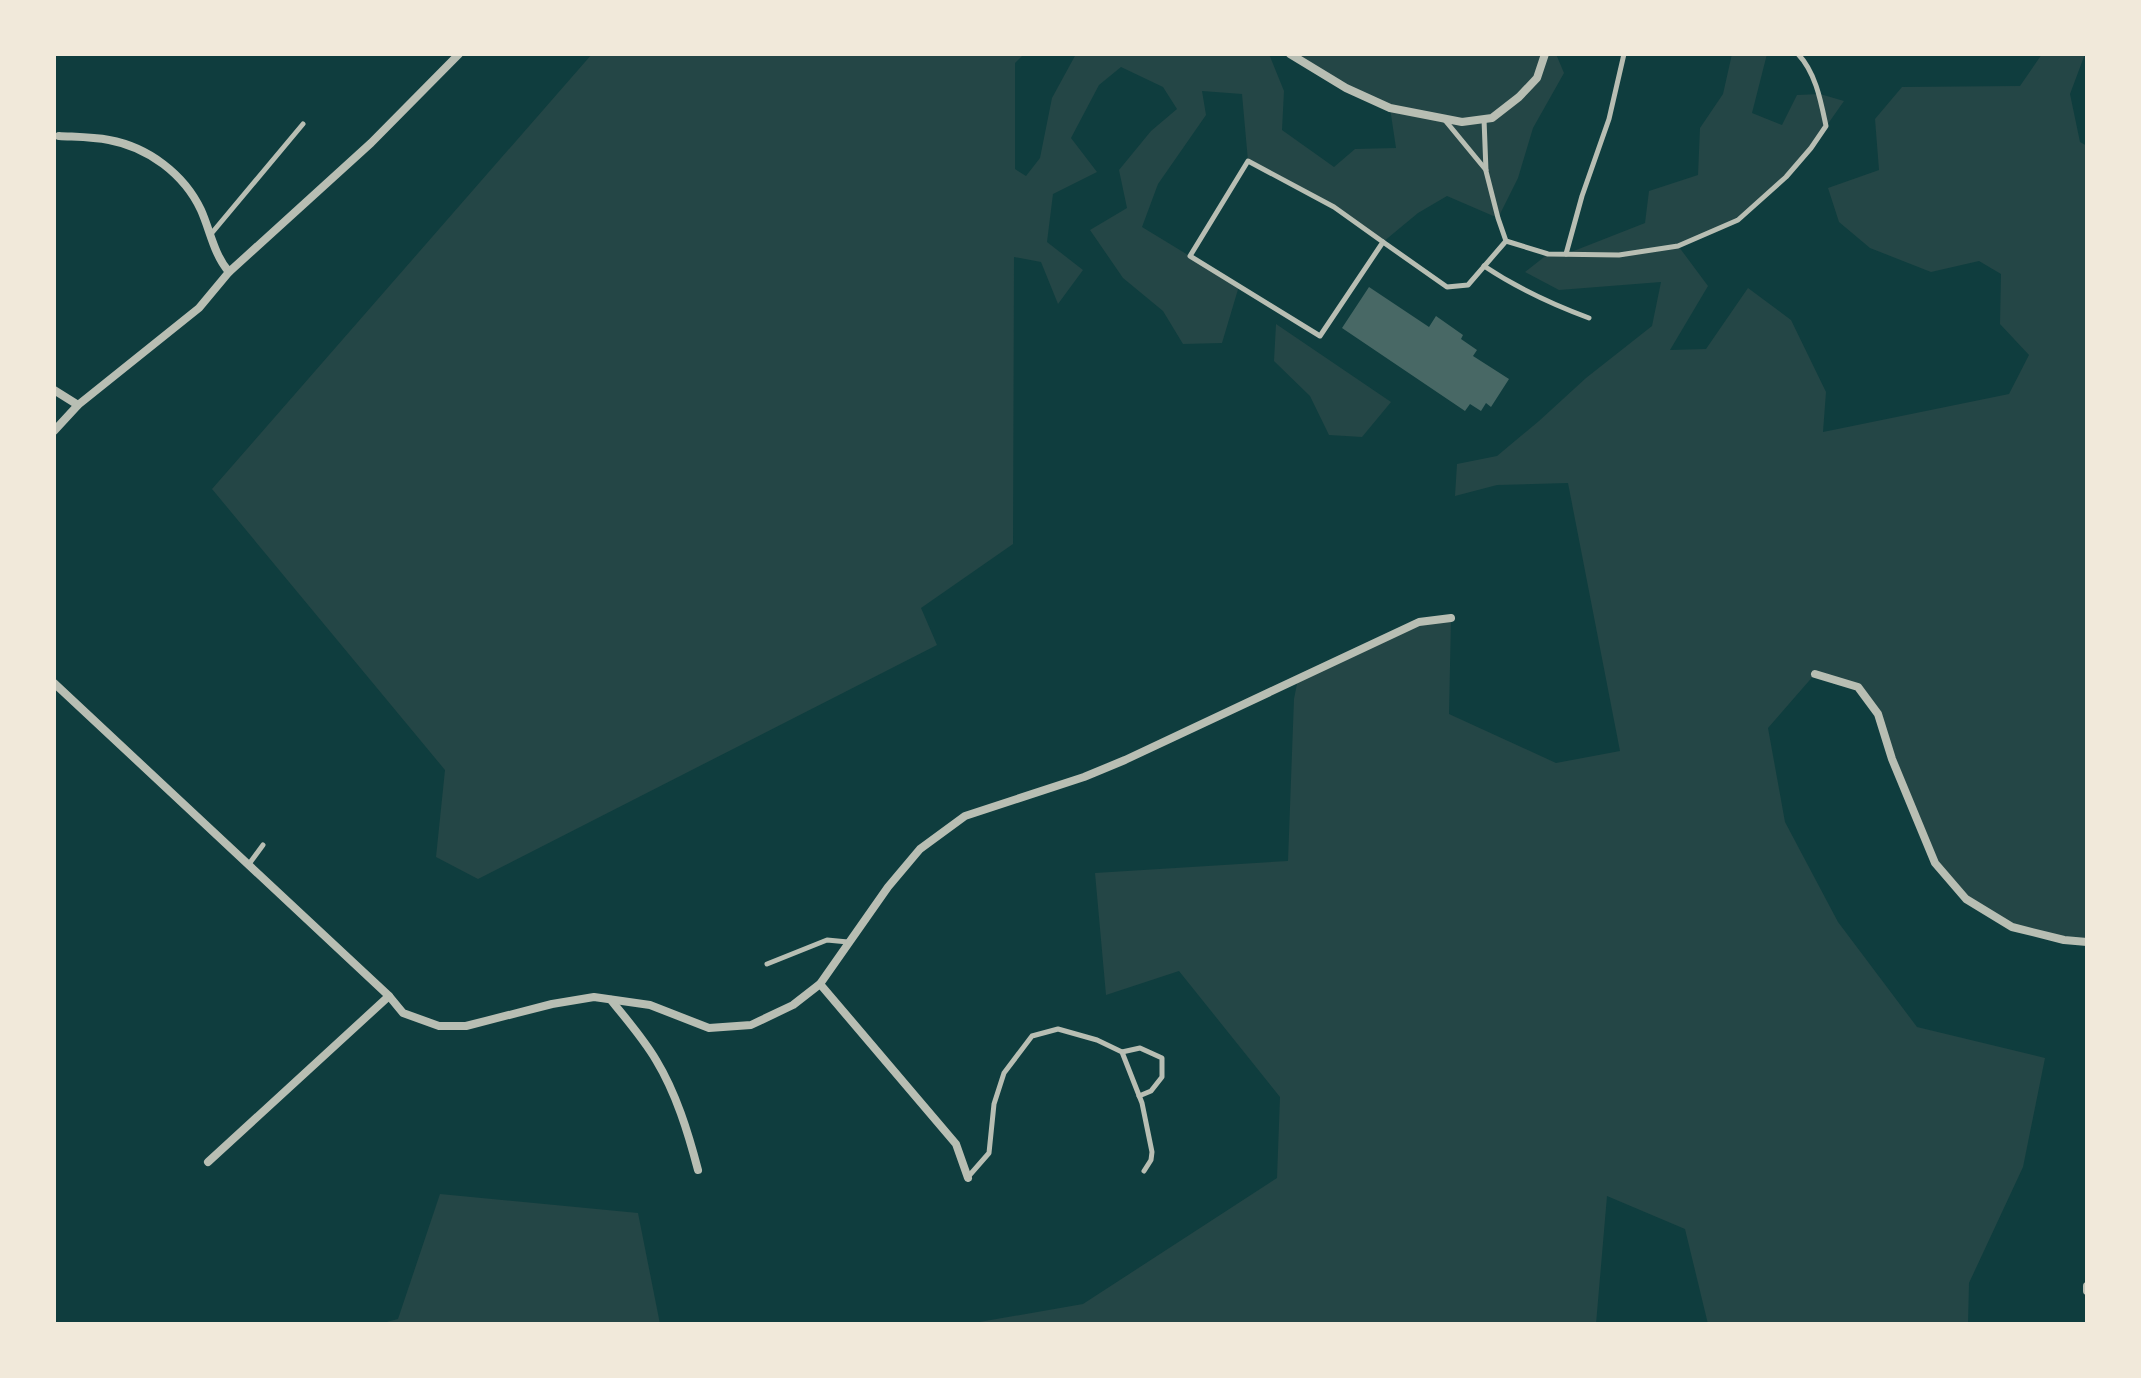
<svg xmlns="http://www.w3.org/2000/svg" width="2141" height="1378" viewBox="0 0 2141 1378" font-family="'Varela Round',sans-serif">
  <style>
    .green { fill: #244646 }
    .building { fill: #486865 }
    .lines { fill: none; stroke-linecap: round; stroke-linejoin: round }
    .service { stroke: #b8beb3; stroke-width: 5 }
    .minor { stroke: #b8beb3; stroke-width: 8 }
  </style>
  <rect width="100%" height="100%" fill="#0f3d3e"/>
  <!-- green -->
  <g class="green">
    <polygon points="592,54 1024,54 1015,63 1015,169 1026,176 1040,158 1052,98 1076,54 1269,54 1284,91 1282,130 1334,167 1355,149 1396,148 1390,108 1290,54 1556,54 1564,73 1533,128 1518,178 1498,218 1447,196 1418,213 1383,242 1334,207 1248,161 1242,94 1202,91 1206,115 1158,184 1142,227 1239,286 1222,343 1183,344 1163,311 1123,278 1090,230 1127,208 1119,170 1151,131 1177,109 1163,87 1121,67 1099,85 1071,138 1097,172 1053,194 1047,242 1083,270 1058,304 1041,262 1014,257 1013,544 921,608 937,645 478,879 436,857 445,770 212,489"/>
    <polygon points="1732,54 1767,54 1752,113 1782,125 1797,95 1820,94 1844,101 1811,148 1786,177 1738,220 1679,247 1708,286 1670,350 1706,349 1748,288 1791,320 1826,392 1823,432 2009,394 2029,355 2000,324 2001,274 1979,261 1931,272 1870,248 1839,222 1828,188 1879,170 1875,119 1902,87 2020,86 2042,54 2085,54 2070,94 2080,142 2087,146 2087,942 2012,927 1966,899 1935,863 1878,714 1858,687 1815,674 1768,728 1785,822 1838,922 1917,1027 2045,1058 2023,1167 1969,1283 1968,1324 1708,1324 1685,1229 1607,1196 1596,1324 968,1324 1083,1304 1277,1178 1280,1097 1179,971 1106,995 1095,873 1288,861 1294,699 1298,679 1419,622 1451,618 1449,714 1556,763 1620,751 1568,483 1497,485 1455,496 1457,464 1497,456 1539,421 1586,378 1652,326 1661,282 1559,290 1525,272 1548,254 1566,254 1645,223 1649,191 1698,175 1700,128 1723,94"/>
    <polygon points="1276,324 1391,402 1362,437 1329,435 1310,396 1274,361"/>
    <polygon points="440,1194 638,1213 660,1324 379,1324 398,1319"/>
  </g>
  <!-- building -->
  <polygon class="building" points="1369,287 1429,327 1436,316 1463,335 1461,339 1477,350 1473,356 1509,379 1491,407 1486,403 1481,411 1470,404 1465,411 1342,328"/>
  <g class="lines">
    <!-- service -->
    <g class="service">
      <polyline points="1444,119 1486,170"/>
      <path d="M1484,119L1486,171L1498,218L1506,241L1548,254L1619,255L1678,246L1738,220L1786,177L1811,148L1826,126C1821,102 1816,73 1798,54"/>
      <polygon points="1248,161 1334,207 1383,242 1320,336 1190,256"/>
      <polyline points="211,234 303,124"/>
      <polyline points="1383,242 1447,287 1468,285 1506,241"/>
      <polyline points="1566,254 1582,196 1609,119 1624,54"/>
      <path d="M1484,266C1517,288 1551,304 1589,318"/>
      <polyline points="249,864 263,845"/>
      <polyline points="767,964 827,940 848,942"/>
      <polyline points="1122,1052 1140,1048 1162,1058 1162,1077 1151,1091 1139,1096"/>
      <polyline points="968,1177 989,1153 994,1104 1004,1073 1032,1036 1058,1029 1097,1040 1122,1052 1142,1103 1152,1152 1151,1160 1144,1171"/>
    </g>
    <!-- minor -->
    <g class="minor">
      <polyline points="1290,54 1346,88 1390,108 1462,122 1492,118 1519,97 1537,78 1545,54"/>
      <path d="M59,136C76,137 93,137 109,140C148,147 184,174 201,210C210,230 214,255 229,272"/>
      <polyline points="54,390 78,405"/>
      <polyline points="54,431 78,405 199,308 229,272 371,143 459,54"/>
      <polyline points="1815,674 1858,687 1878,714 1892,759 1935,863 1966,899 2012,927 2064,940 2087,942"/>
      <polyline points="54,683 389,996 403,1013 439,1026 466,1026 552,1004 594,997 650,1005 709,1028 751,1025 793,1005 820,984 888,887 920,849 965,816 1084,777 1125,760 1419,622 1451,618"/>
      <polyline points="820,984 956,1144 968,1178"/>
      <path d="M611,1000C626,1019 643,1038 656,1060C676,1093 688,1132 698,1170"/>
      <polyline points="208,1162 389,996"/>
      <polyline points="2087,1286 2087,1291"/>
    </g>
  </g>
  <!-- border -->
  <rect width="2141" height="1378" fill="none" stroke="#f1e9da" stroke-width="112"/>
</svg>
